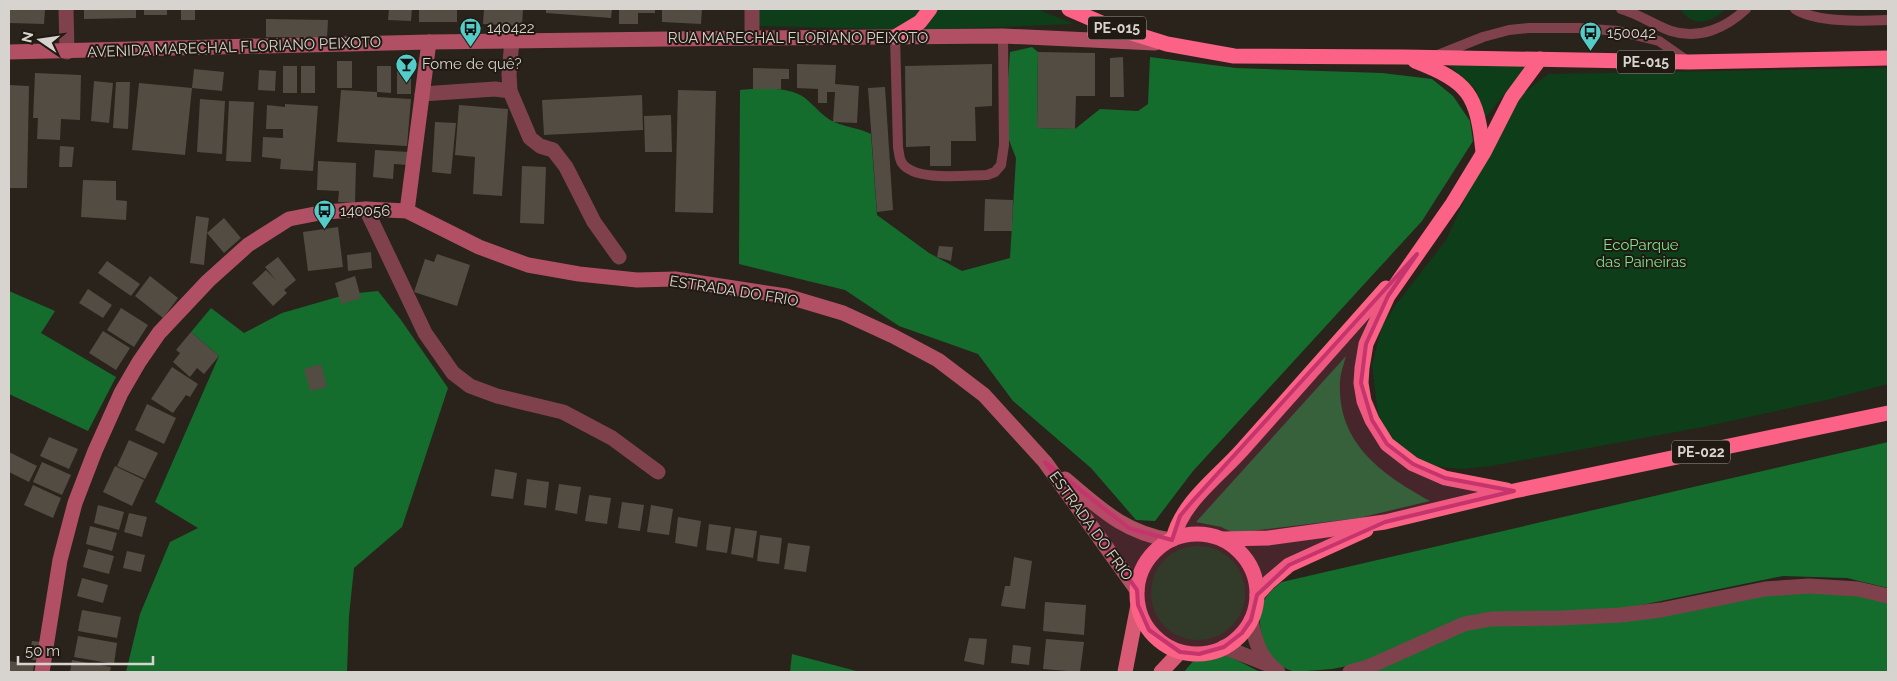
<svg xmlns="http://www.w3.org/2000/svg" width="1897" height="681" viewBox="0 0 1897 681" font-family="Raleway,sans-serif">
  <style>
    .green { fill: #0e3d19 }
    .forest { fill: #146d2d }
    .building { fill: #534c43 }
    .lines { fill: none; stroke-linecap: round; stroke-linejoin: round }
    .lane { stroke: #7f424d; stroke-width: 10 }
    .street { stroke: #7f424d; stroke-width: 15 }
    .secondary { stroke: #b15064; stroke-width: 15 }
    .primary { stroke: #d85a75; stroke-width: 15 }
    .highway { stroke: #fb6285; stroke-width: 15 }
    .marked { fill: #c5346c; fill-opacity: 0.2; stroke: #c5346c; stroke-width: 4; stroke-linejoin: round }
    .labels { text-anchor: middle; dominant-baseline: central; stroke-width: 4; stroke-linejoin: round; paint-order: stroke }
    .shield { fill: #201a12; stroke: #a09c96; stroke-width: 1 }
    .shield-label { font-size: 14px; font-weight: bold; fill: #d7d3ce }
    .poi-label { font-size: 15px; fill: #d7d3ce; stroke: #201a12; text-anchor: start }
    .street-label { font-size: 15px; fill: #d7d3ce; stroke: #201a12 }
    .park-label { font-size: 15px; fill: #79e38b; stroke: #201a12 }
  </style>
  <rect width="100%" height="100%" fill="#29231b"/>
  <!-- green -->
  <g class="green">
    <polygon points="758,9 1037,9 1074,24 919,30 758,26"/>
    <path d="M1680,9H1725C1712,24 1691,27 1680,9Z"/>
    <polygon points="1447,63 1529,64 1485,118 1476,90"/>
    <polygon points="1888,68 1888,384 1831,399 1703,427 1491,466 1461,469 1423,465 1391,438 1378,414 1372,365 1382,326 1395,306 1446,240 1497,129 1524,93 1548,74"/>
    <circle cx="1198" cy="593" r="47"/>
  </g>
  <!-- forest -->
  <g class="forest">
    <path d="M1032,47L1038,52L1037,128L1075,129L1100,109L1138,111L1148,104L1150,57L1236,68L1382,73L1432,79L1453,96L1470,121L1473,141L1422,221L1193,471L1155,521L1136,520L1091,468L1013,401L978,354L899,326L845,290L739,264L740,90C758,88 790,86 805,98C814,105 824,118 834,122C846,127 859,128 871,134L877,215L929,253L962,271L1010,258L1016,158L1007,135V95L1010,52Z"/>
    <polygon points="9,291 55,311 41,333 116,377 88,431 9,394"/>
    <polygon points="378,291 401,320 448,388 402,527 354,568 349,616 347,672 126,672 140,614 170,542 198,528 155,502 219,356 191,332 211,308 244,333 282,313 348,294"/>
    <path d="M1346,356C1344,364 1340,374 1340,382C1337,444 1383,475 1430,501L1359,518L1234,533L1221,527L1196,522Z"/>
    <path d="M1888,442V588L1847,578L1783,576L1627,608L1492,615L1363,663L1332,669L1294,672L1269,661C1260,628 1249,605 1282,582Z"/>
    <polygon points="1835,591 1888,602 1888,672 1373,672 1466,628 1767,594"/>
    <polygon points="1217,650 1260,672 1184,672 1199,654"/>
    <polygon points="792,654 860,672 790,672"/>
  </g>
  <!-- building -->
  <g class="building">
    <polygon points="9,9 45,9 44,24 9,23"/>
    <polygon points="84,9 136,9 136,18 84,19"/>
    <rect x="144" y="9" width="23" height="6"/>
    <rect x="181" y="9" width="14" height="11"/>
    <polygon points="389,9 412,9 411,21 388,20"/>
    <rect x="419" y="9" width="38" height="13"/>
    <polygon points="484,9 523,9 522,26 483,24"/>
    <polygon points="546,9 612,9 611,18 546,13"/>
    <polygon points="619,9 655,9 655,13 638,13 638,24 619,24"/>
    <polygon points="662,9 702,9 701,24 662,22"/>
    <polygon points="266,19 328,20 327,38 266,37"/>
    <polygon points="1038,52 1095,53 1095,96 1076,96 1075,129 1037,128"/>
    <polygon points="1123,57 1124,97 1110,97 1110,58"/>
    <rect x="337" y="61" width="15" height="27"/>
    <polygon points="797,64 836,65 835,84 859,86 857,123 833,122 835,92 827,92 827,103 818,103 818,89 797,88"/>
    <polygon points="992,64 992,106 975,107 976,141 951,141 951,166 930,166 930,146 906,147 905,66"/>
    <rect x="283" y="66" width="14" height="27"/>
    <rect x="301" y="66" width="14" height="27"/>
    <polygon points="377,66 391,66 391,93 377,92 377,97 411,99 407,146 337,142 341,90 377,92"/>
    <rect x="397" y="67" width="14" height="27"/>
    <polygon points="753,68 789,69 789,79 781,79 781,89 753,89"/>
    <polygon points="194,69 224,72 222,91 192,88 185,155 132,150 139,83 192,88"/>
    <polygon points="259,70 276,71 275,91 258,90"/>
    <polygon points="35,73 81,75 80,120 61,119 60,140 37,139 38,118 33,118"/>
    <polygon points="94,81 113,83 109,123 91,121"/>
    <polygon points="116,82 130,82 128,129 113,128"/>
    <polygon points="9,85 29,86 27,188 9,188"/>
    <polygon points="885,87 893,210 877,212 868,88"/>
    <polygon points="678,90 716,91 713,213 675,212"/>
    <polygon points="642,95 643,130 544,135 542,100"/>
    <polygon points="200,99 225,101 222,154 197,152"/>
    <polygon points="229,101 254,102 251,162 226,161"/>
    <polygon points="285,104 318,106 313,171 280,169 281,159 262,157 263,137 283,138 283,129 266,129 267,105 285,107"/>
    <polygon points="459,105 508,109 502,196 473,194 475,157 455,155"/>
    <polygon points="671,115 672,152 645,152 644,116"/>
    <polygon points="435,122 456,123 451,174 432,172"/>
    <polygon points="60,146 74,147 72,167 59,167"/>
    <polygon points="375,150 409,152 409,165 394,164 393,179 373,177"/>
    <polygon points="318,161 356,163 355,203 338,202 339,191 317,190"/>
    <polygon points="522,166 546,167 544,224 520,223"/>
    <polygon points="83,180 116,181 116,200 127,201 126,220 81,217"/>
    <polygon points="985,199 1013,200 1012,231 984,231"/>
    <polygon points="196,216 209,218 207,233 224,218 241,238 224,253 207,233 204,265 190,263"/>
    <polygon points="338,227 343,267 308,271 303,232"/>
    <polygon points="939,246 953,247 951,261 937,257"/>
    <polygon points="371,252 372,268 348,271 347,255"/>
    <polygon points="437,254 470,265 457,306 414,292 425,259 434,262"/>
    <polygon points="278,257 296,280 284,290 287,293 273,306 252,283 266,270 276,280 265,267"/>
    <polygon points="107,261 140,284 131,296 98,273"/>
    <polygon points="150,276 178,298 163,318 135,296"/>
    <polygon points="355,276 361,298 341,304 335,283"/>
    <polygon points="88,289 112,305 103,318 79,303"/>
    <polygon points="121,308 148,325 134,347 107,330"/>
    <polygon points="103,331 130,348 116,370 89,353"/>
    <polygon points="191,332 219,356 204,374 197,368 190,377 173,362 180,353 176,350"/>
    <polygon points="321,364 327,387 310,391 304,369"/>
    <polygon points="172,367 198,384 190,397 186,395 173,413 151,399"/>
    <polygon points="147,404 176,418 164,444 135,430"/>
    <polygon points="49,437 78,449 69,469 40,456"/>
    <polygon points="129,440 158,453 145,479 117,466"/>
    <polygon points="9,452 37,466 29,482 9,472"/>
    <polygon points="42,462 71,475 62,495 33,482"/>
    <polygon points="115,466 144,480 132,506 103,492"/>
    <polygon points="495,469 517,473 513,499 491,496"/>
    <polygon points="527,479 549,482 546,508 524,505"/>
    <polygon points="559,484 581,487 577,514 555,510"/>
    <polygon points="33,485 61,498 53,518 24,505"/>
    <polygon points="589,495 611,498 607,524 585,521"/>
    <polygon points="622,502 644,505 640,531 618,528"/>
    <polygon points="98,505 124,512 119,530 94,523"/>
    <polygon points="651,505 673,509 669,535 647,532"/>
    <polygon points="129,513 147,517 142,537 124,532"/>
    <polygon points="678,517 701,521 697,547 675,543"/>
    <polygon points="709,524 731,527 727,553 706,550"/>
    <polygon points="90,526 117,533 112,551 86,544"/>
    <polygon points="735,528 757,531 753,558 731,554"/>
    <polygon points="760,535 782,538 779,564 757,561"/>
    <polygon points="788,543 810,546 806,572 784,569"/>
    <polygon points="88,549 114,556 109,574 83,567"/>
    <polygon points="127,551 145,555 141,572 123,568"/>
    <polygon points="1014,557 1032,561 1025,609 1001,606 1005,586 1010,586"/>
    <polygon points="82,578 108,585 103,603 77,596"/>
    <polygon points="1045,602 1086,605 1084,635 1043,631"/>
    <polygon points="82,610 121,617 117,638 78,631"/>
    <polygon points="78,636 117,643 114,664 74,657"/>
    <polygon points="969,638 987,639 984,665 964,661"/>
    <polygon points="1046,639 1084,642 1080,672 1043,669"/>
    <polygon points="32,641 42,642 38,661 29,659"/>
    <polygon points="1013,645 1031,647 1029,665 1011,663"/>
    <polygon points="72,660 111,667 110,672 70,672"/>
    <polygon points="9,661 34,665 33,672 9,672"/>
  </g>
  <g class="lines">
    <!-- lane -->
    <g class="lane">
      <path d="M1621,9C1639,14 1654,25 1671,31C1699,40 1726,28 1746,9"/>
      <path d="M1795,9C1817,23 1863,21 1888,20"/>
      <path d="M895,37L898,147C899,152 899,159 902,163C915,182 966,175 987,175L995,172L1001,165L1004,145L1003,36"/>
      <polyline points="1438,55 1483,37 1509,30 1529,28 1579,28 1618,31 1659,41 1689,62"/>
    </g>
    <!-- street -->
    <g class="street">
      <polyline points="66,9 67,52"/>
      <polyline points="752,9 752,38"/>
      <polyline points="512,40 509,74 510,91 530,138 540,146 553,150 566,167 594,222 619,257"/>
      <polyline points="422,94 495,89 510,91"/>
      <polyline points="366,209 425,333 453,373 470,386 497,396 563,412 612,438 658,472"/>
      <path d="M1251,620C1255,641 1260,659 1278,672"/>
      <polyline points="1224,647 1267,664"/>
      <polyline points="1350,672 1368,667 1464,624 1491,619 1561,618 1621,615 1661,610 1765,589 1809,586 1858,589 1888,596"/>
    </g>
    <!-- secondary -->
    <g class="secondary">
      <polyline points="9,52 429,42 752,38 1003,36 1155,43"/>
      <polyline points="407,211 429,42"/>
      <path d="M1065,479C1101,509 1123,532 1170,540"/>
      <polyline points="42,672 60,560 75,503 95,451 121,393 139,362 159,333 208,281 248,245 289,219 325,212 366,209 407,211 479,247 528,265 579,274 637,280 675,279 786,296 843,313 893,336 938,360 984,395 1045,462 1137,590"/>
    </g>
    <!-- primary -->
    <g class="primary">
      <polyline points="1125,672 1138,605"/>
      <polyline points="1161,672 1180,652"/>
    </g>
    <!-- highway -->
    <g class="highway">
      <polyline points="1069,9 1106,25 1167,44 1234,56 1404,57 1689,62 1888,58"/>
      <polyline points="895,37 920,22 930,9"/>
      <path d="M1415,61C1469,82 1477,94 1483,152"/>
      <polyline points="1507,490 1445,478 1413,464 1387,444 1372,420 1364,401 1361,383 1362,368 1366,344 1388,296 1453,203 1484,152 1512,97 1540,59"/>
      <circle cx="1197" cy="594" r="60"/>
      <path d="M1173,539C1182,502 1217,478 1242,450C1290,396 1338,342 1386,288"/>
      <polyline points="1222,539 1268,538 1385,522 1514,491 1888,413"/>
      <polyline points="1257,595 1269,582 1289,565 1366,530"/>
    </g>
  </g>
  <!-- marked area -->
  <path class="marked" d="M1417,254L1388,296L1366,344L1361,383L1372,420L1387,444L1413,464L1445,478L1514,491L1385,522L1289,565L1257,595L1251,620L1242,633L1224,647L1199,654L1180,652L1149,630L1138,605L1137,590L1045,462L1129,528L1172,540L1180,516L1190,504Z"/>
  <!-- icons -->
  <defs>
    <symbol id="bus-pin" viewBox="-11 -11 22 30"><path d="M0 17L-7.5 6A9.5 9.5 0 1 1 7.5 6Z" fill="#54cdc8" stroke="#201a12"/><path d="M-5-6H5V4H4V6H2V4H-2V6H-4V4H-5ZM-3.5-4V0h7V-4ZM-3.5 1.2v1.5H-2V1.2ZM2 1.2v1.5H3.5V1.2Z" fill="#111"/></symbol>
    <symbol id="bar-pin" viewBox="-11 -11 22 30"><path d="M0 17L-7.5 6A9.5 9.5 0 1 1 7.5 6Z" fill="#54cdc8" stroke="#201a12"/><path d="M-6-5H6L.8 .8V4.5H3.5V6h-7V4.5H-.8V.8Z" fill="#111"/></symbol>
  </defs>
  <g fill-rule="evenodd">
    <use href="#bus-pin" x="458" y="16" width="25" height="34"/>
    <use href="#bus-pin" x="1578" y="20" width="25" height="34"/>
    <use href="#bar-pin" x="394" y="52" width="25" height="34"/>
    <use href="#bus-pin" x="312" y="198" width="25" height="34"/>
  </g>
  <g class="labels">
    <!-- shield labels -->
    <g class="shield">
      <rect x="1088" y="16.5" width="58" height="23" rx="4"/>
      <rect x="1617" y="50.5" width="58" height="23" rx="4"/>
      <rect x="1672" y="440.5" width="58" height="23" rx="4"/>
    </g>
    <g class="shield-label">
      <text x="1117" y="28">PE-015</text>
      <text x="1646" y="62">PE-015</text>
      <text x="1701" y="452">PE-022</text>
    </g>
    <!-- poi labels -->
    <g class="poi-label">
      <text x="487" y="28">140422</text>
      <text x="1607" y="33">150042</text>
      <text x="422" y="64">Fome de quê?</text>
      <text x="340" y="211">140056</text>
    </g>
    <!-- street labels -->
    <g class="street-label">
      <text x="798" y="38">RUA MARECHAL FLORIANO PEIXOTO</text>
      <text transform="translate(234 47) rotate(-2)">AVENIDA MARECHAL FLORIANO PEIXOTO</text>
      <text transform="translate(734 291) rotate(9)">ESTRADA DO FRIO</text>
      <text transform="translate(1091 526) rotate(54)">ESTRADA DO FRIO</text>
    </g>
    <!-- park labels -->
    <g class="park-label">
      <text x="1641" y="245">EcoParque<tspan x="1641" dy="17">das Paineiras</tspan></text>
    </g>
  </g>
  <!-- border -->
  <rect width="1897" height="681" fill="none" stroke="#d7d3ce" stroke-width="20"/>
  <!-- north arrow -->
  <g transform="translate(40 40) rotate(283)" stroke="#201a12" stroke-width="4" paint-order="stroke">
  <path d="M0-4L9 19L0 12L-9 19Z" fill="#d7d3ce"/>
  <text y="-8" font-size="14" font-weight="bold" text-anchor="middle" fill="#d7d3ce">N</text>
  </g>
  <!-- scale -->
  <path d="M18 656v8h135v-8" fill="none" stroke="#d7d3ce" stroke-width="2.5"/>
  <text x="25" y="656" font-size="15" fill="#d7d3ce" stroke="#201a12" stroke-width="4" paint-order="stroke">50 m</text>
</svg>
